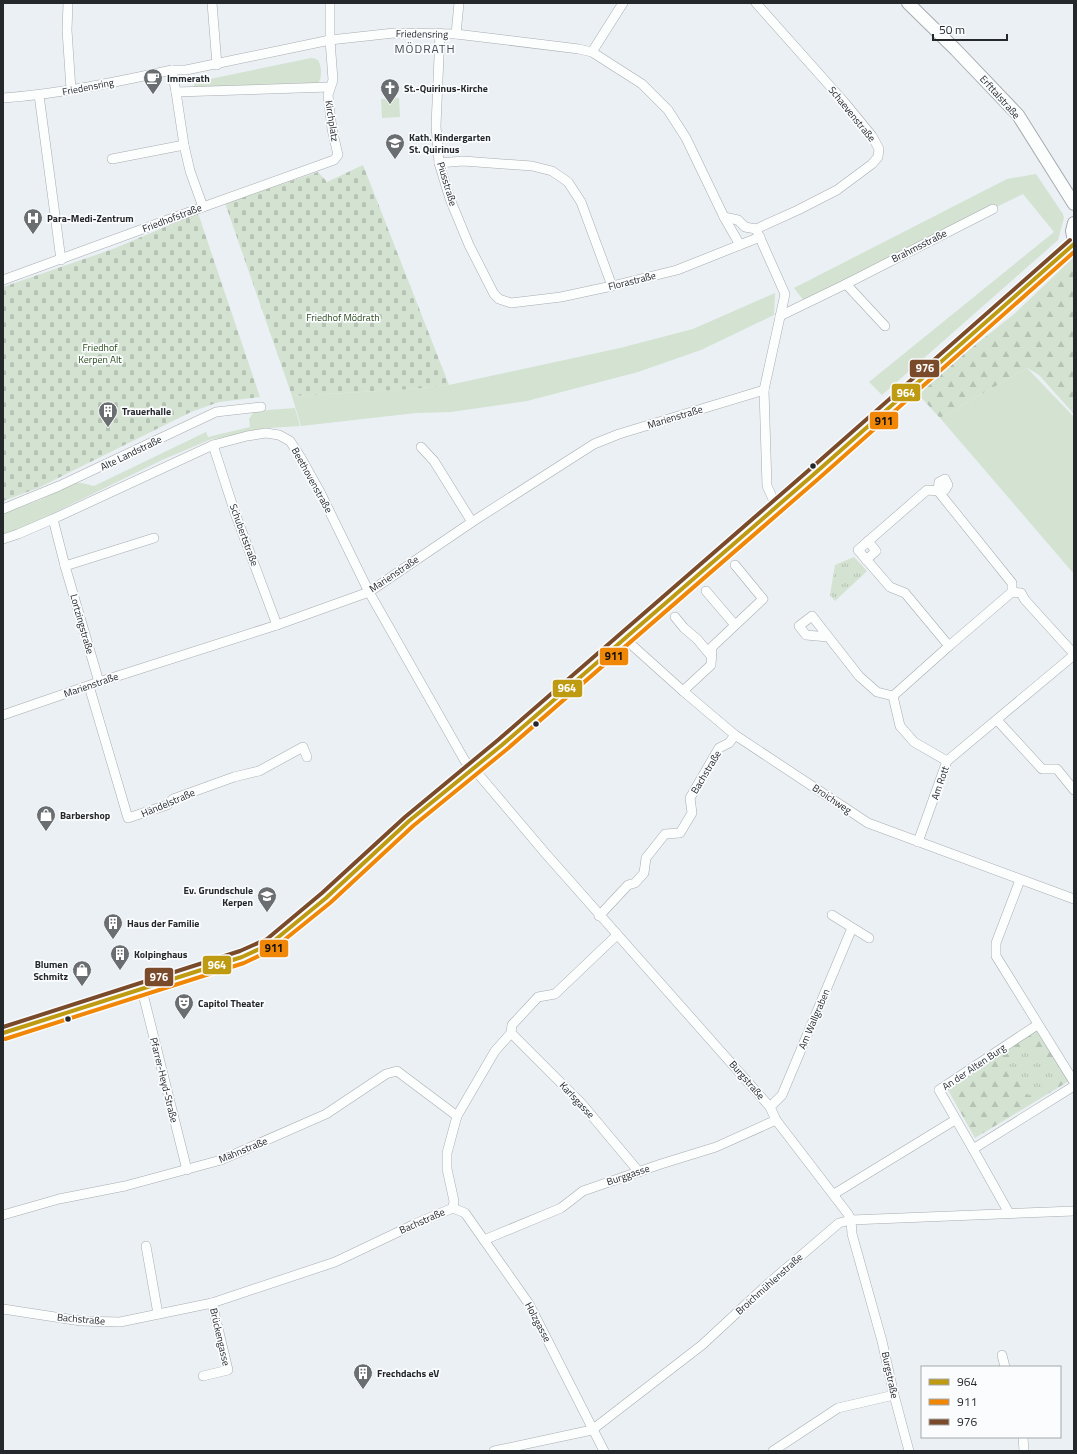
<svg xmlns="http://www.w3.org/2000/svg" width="1077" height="1454" viewBox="0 0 1077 1454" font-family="'Titillium Web',sans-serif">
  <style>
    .green { fill: #d3e2d1 }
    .forest { fill: url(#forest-firs) }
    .cemetery { fill: url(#cemetery-stones) }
    .park { fill: url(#park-tufts) }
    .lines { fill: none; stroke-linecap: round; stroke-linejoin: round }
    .minor-casing { stroke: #a8acaf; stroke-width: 10 }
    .secondary-casing { stroke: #a8acaf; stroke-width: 14 }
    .minor { stroke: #fcfdfd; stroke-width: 9 }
    .secondary { stroke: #fcfdfd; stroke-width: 12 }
    .bus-1-casing { stroke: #fafcfe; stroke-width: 7 }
    .bus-2-casing { stroke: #fafcfe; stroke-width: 7 }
    .bus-3-casing { stroke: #fafcfe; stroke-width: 7 }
    .bus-1 { stroke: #be9b11; stroke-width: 4 }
    .bus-2 { stroke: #f08706; stroke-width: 4 }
    .bus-3 { stroke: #7a4b2a; stroke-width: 4 }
    .bus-dot { fill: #25282b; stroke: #fafcfe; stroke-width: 1.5 }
    .labels { text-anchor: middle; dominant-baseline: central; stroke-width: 3.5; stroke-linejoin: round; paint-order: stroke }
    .street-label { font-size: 10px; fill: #25282b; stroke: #fafcfe }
    .poi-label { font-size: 10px; font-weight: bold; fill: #25282b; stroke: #fafcfe; text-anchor: start }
    .park-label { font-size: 10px; fill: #2d4c1b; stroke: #fafcfe }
    .quarter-label { font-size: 12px; letter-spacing: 1px; fill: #454d53; stroke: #fafcfe }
    .line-badge { stroke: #fafcfe; stroke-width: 1.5 }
    .badge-label { font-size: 11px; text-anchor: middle; font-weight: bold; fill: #fff }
    .pale-badge-label { font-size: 11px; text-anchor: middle; font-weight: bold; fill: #111 }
  </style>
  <defs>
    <pattern id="forest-firs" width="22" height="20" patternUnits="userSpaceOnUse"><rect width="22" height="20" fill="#d3e2d1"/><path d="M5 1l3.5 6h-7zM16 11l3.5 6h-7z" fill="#b5c2b4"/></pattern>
    <pattern id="cemetery-stones" width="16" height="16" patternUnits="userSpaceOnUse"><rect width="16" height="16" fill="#d3e2d1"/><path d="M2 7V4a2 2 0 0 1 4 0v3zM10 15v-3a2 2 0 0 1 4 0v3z" fill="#b5c2b4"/></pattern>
    <pattern id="park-tufts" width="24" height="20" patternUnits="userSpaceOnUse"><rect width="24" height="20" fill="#d3e2d1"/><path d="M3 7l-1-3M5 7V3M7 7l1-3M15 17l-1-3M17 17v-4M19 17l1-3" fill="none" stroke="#b5c2b4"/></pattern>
  </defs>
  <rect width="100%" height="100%" fill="#ebf0f4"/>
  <!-- green -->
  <g class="green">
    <path d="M311,58C314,58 318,59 319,62C322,68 322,81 317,84L195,88L194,86L195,82Z"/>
    <polygon points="399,98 400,117 382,118 381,99"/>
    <polygon points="1036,174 1063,214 1064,218 1058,240 882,395 869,382 1054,232 1023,194 804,301 794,288 1007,179"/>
    <polygon points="775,293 774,315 701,350 638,372 527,401 451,412 416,413 301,426 292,396 412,389 449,385 620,348 693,329"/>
    <polygon points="1027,368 1074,417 1074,574 940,418"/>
    <polygon points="295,408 300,426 269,428 209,440 162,460 21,529 3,534 3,513 40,500 74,483 82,483 94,486 206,432 208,437 250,427 249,419 254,411"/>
  </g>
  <!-- forest -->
  <g class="forest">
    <polygon points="1074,257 1074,414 1039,375 1027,368 940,418 916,392 1013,315"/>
    <polygon points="1034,1025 1069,1081 975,1138 944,1083"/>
  </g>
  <!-- cemetery -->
  <g class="cemetery">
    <polygon points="363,165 449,385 412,389 292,396 225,203 318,172 327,182"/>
    <polygon points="198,213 260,397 219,402 191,412 38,488 3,501 3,287 113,249"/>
  </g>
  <!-- park -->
  <g class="park">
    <polygon points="854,557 867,571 835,601 830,595 835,565"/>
    <polygon points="1031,1042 1055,1077 1028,1096 1004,1060"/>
  </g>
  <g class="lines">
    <defs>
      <g id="minor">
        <polyline points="68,3 67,30 71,90"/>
        <polyline points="212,3 217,65"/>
        <polyline points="756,3 845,103 872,136 879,149 878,157 872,164 837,190 798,210 756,229"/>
        <polyline points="440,33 436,126 439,163 450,199 469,245 494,294 499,299 511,303 561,297 612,286 677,270 760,237"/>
        <polyline points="456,34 459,3"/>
        <polyline points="592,52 642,84 668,110 686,138 724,217 740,245"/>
        <polyline points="172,70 176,92 330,87"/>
        <polyline points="176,92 184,145 190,171 203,207"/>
        <polyline points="39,95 61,260"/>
        <path d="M3,98C60,94 116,82 172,70H186L330,40L394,33L456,34L579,49L592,52L623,3"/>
        <polyline points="112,159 184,145"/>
        <polyline points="439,163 463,161 532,166 552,171 568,182 581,202 612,286"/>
        <polyline points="724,217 738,220 745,227 756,229 785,294 764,390 767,486 773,499 778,505"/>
        <polyline points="3,280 203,207 334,160 338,155 332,129 328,95 333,80 330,40 330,3"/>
        <polyline points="846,284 885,326"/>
        <polyline points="780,316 846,284 993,209"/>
        <polyline points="213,445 235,513 277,625"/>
        <polyline points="421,447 434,461 472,522"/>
        <polygon points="945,479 948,485 945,490 938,491 939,482"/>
        <polyline points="3,509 59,486 216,412 261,407"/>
        <polyline points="53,519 65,566 99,682"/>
        <polyline points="3,539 18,534 53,519 213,445 247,436 266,433 279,435 290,441 301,458 320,492 369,592 465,761 474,769 546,854 770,1107 776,1120 848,1214 851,1220 852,1234 882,1341 894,1395 909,1451"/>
        <polyline points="866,560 876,551 868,541"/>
        <polyline points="65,566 154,538"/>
        <polyline points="706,591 735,625"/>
        <polyline points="1012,592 1021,593 1025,600 1074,654"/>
        <polyline points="675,617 684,628 697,639 712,657"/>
        <polyline points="828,637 806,635 799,626 812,616 859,676 877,692 893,696"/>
        <polyline points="624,638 683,691 735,735 868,823 1074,899"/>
        <polyline points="949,646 1012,592"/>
        <polyline points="89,686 128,818 167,805 173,799 234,777 259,771 303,747 307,757"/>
        <polyline points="683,691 711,665 712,647 763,599 735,565"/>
        <polyline points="3,715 99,682 277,625 369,592 472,522 594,444 619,434 764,390"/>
        <polyline points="997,720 1042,769 1057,769 1074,790"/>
        <polyline points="947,761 914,742 900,726 893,696 949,646 905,593 890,587 858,550 927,490 938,491 1012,583 1012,592"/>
        <polyline points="918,842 947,761 1074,655"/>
        <polyline points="1020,880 996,943 996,956 1074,1082"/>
        <polyline points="832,915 869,938"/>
        <polyline points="599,916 628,885 635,883 644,873 646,858 665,834 680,833 692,813 690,798 719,748 729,743 735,735"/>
        <polyline points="142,990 187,1170"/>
        <polyline points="1037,1025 939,1090 973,1149 1074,1086"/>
        <polyline points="511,1033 582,1104 639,1172"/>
        <polyline points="770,1107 782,1095 852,928"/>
        <polyline points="973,1149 1009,1213"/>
        <polyline points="834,1194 955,1120"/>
        <polyline points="453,1208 465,1213 529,1304 604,1451"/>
        <polyline points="3,1215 59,1199 125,1186 221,1160 326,1114 386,1074 397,1071 457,1116"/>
        <polyline points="484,1240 561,1208 583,1191 661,1164 716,1147 776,1120"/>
        <polyline points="146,1246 158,1314"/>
        <polyline points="3,1309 81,1321 120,1322 212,1303 335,1262 417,1223 453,1208 454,1201 447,1169 447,1153 457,1116 495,1051 511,1033 512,1025 538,997 555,994 617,935"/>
        <polyline points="1002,1355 1005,1367"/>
        <polyline points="203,1376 228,1370 212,1303"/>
        <polyline points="1023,1437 1024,1451"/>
        <polyline points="494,1451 592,1430 702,1345 769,1283 839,1223 851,1220 1074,1211"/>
        <polyline points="773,1451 838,1408 894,1395"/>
      </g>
      <g id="secondary">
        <polyline points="908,3 956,50 1018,115 1074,204"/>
        <polyline points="1074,223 1072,231 1074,241"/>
        <polyline points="3,1033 193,973 242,957 270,944 326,898 409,821 502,745 813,475 1003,308 1074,244"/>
      </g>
    </defs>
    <!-- minor casing -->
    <use href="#minor" class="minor-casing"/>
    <!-- secondary casing -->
    <use href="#secondary" class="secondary-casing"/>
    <!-- minor -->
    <use href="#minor" class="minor"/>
    <!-- secondary -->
    <use href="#secondary" class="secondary"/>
    <defs>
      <polyline id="bus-1" points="3,1033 242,957 270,944 326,898 409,821 502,745 813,475 1074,244"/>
      <polyline id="bus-2" points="5,1039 244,963 273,949 330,903 413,826 506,750 817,480 1074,252"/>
      <polyline id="bus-3" points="3,1027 240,951 267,939 322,893 405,817 498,740 809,470 1070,240"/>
    </defs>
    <!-- bus-1 casing -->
    <use href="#bus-1" class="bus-1-casing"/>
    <!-- bus-2 casing -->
    <use href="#bus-2" class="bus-2-casing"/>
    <!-- bus-3 casing -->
    <use href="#bus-3" class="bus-3-casing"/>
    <!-- bus-1 -->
    <use href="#bus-1" class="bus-1"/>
    <!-- bus-2 -->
    <use href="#bus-2" class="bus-2"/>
    <!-- bus-3 -->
    <use href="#bus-3" class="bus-3"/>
  </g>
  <!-- icons -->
  <defs>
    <symbol id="cafe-pin" viewBox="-11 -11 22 30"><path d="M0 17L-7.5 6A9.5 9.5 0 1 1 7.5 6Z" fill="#6a6e71" stroke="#fafcfe"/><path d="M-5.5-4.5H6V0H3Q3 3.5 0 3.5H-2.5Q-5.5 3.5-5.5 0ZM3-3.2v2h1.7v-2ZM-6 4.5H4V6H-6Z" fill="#fff"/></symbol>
    <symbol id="church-pin" viewBox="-11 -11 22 30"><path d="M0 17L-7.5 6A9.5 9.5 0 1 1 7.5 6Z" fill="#6a6e71" stroke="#fafcfe"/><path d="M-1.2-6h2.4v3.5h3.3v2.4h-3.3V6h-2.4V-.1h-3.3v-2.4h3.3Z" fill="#fff"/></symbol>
    <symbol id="school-pin" viewBox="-11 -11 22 30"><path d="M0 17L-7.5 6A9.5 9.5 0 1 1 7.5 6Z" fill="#6a6e71" stroke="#fafcfe"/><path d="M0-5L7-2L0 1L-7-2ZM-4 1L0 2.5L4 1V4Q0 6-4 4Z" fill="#fff"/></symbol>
    <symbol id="hospital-pin" viewBox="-11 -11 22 30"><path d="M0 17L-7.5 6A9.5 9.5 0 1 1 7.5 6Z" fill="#6a6e71" stroke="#fafcfe"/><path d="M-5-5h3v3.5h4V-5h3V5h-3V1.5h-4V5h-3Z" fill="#fff"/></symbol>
    <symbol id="building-pin" viewBox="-11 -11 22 30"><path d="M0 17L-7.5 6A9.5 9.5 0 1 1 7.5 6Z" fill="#6a6e71" stroke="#fafcfe"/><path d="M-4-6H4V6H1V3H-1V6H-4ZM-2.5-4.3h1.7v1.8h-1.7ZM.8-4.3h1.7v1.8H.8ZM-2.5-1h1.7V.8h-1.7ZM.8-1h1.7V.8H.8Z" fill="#fff"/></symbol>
    <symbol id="shop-pin" viewBox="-11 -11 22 30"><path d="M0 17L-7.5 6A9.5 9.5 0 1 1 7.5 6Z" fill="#6a6e71" stroke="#fafcfe"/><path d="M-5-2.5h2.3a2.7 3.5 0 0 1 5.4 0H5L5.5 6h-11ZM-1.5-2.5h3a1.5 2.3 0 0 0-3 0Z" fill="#fff"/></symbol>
    <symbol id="theatre-pin" viewBox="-11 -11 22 30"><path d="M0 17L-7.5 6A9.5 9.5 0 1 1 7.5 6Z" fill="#6a6e71" stroke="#fafcfe"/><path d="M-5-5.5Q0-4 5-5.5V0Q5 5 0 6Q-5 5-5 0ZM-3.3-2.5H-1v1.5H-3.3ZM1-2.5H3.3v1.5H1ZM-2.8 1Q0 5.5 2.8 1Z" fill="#fff"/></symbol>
  </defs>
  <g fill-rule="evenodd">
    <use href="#cafe-pin" x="142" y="67" width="22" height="30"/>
    <use href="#church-pin" x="379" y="77" width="22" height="30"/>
    <use href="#school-pin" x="384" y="132" width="22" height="30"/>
    <use href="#hospital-pin" x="22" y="207" width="22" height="30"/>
    <use href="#building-pin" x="97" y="400" width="22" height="30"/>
    <use href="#shop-pin" x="35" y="804" width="22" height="30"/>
    <use href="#school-pin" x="256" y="885" width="22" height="30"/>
    <use href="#building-pin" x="102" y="912" width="22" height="30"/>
    <use href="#building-pin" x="109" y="943" width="22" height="30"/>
    <use href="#shop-pin" x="71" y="959" width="22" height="30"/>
    <use href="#theatre-pin" x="173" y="992" width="22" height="30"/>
    <use href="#building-pin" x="352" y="1362" width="22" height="30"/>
  </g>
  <!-- markers -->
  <g class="bus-dot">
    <circle cx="813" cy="466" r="3.5"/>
    <circle cx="536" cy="724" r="3.5"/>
    <circle cx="68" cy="1019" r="3.5"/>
  </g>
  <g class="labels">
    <!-- street labels -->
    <g class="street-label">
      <text transform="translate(422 34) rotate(1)">Friedensring</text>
      <text transform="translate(88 87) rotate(-11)">Friedensring</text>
      <text transform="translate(1000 97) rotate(48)">Erfttalstraße</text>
      <text transform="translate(852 114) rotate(51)">Schaevenstraße</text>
      <text transform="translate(332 121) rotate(81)">Kirchplatz</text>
      <text transform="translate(447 184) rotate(73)">Piusstraße</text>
      <text transform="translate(172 218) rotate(-21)">Friedhofstraße</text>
      <text transform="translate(919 246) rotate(-27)">Brahmsstraße</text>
      <text transform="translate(632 281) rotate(-14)">Florastraße</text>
      <text transform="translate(675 417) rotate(-17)">Marienstraße</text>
      <text transform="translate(131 453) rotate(-26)">Alte Landstraße</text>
      <text transform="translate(312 480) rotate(61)">Beethovenstraße</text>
      <text transform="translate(244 535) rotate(70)">Schubertstraße</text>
      <text transform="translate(394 574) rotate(-34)">Marienstraße</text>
      <text transform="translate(82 624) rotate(74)">Lortzingstraße</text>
      <text transform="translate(91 685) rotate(-19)">Marienstraße</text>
      <text transform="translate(706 772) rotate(-59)">Bachstraße</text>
      <text transform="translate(940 783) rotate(-71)">Am Rott</text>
      <text transform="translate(832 799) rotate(34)">Broichweg</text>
      <text transform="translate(168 803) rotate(-23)">Händelstraße</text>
      <text transform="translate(814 1019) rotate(-67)">Am Wallgraben</text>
      <text transform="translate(974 1067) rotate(-34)">An der Alten Burg</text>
      <text transform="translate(164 1080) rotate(76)">Pfarrer-Heyd-Straße</text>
      <text transform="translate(747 1080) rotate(49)">Burgstraße</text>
      <text transform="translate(577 1100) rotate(47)">Karlsgasse</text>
      <text transform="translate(243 1150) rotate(-22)">Mähnstraße</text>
      <text transform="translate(628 1175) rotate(-19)">Burggasse</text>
      <text transform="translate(422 1221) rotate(-24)">Bachstraße</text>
      <text transform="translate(769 1284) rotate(-42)">Broichmühlenstraße</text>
      <text transform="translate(81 1319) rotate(5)">Bachstraße</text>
      <text transform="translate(538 1322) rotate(62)">Holzgasse</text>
      <text transform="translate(220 1337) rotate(77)">Brückengasse</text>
      <text transform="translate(890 1375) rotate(78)">Burgstraße</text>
    </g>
    <!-- poi labels -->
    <g class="poi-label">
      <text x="167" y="78">Immerath</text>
      <text x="404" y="88">St.-Quirinus-Kirche</text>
      <text x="409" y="137">Kath. Kindergarten<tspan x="409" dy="12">St. Quirinus</tspan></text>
      <text x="47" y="218">Para-Medi-Zentrum</text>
      <text x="122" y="411">Trauerhalle</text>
      <text x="60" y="815">Barbershop</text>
      <text x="253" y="890" text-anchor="end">Ev. Grundschule<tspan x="253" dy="12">Kerpen</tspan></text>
      <text x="127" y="923">Haus der Familie</text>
      <text x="134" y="954">Kolpinghaus</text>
      <text x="68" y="964" text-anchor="end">Blumen<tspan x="68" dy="12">Schmitz</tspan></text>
      <text x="198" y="1003">Capitol Theater</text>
      <text x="377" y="1373">Frechdachs eV</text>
    </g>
    <!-- park labels -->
    <g class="park-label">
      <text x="343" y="317">Friedhof Mödrath</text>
      <text x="100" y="347">Friedhof<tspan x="100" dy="12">Kerpen Alt</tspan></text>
    </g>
    <!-- quarter labels -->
    <g class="quarter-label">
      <text x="425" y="48">MÖDRATH</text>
    </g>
  </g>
  <g class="line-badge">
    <rect x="909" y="359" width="31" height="19" rx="4" fill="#7a4b2a"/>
    <rect x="891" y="383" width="30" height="19" rx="4" fill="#be9b11"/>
    <rect x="869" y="411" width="30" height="19" rx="4" fill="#f08706"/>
    <rect x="599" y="647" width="30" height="19" rx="4" fill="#f08706"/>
    <rect x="552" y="679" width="31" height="19" rx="4" fill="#be9b11"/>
    <rect x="259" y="939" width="30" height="19" rx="4" fill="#f08706"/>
    <rect x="202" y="955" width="30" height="20" rx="4" fill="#be9b11"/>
    <rect x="144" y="967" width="30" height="20" rx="4" fill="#7a4b2a"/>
  </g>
  <g class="badge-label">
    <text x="925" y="372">976</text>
    <text x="906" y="397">964</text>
    <text x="567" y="692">964</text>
    <text x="217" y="969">964</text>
    <text x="159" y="981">976</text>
  </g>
  <g class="pale-badge-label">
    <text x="884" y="425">911</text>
    <text x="614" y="660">911</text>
    <text x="274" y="952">911</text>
  </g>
  <!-- border -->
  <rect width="1077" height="1454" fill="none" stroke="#25282b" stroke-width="8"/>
  <!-- legend -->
  <rect x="921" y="1366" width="140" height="72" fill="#fafcfe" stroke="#a5a7aa"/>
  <rect x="929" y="1379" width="20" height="6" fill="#be9b11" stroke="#a5a7aa"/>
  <text x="957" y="1386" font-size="12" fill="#25282b">964</text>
  <rect x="929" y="1399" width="20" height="6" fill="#f08706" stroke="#a5a7aa"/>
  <text x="957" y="1406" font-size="12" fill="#25282b">911</text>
  <rect x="929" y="1419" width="20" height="6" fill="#7a4b2a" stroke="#a5a7aa"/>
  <text x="957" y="1426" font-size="12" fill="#25282b">976</text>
  <!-- scale -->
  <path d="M933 34v6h74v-6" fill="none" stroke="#25282b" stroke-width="2"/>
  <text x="939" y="34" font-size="12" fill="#25282b" stroke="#fafcfe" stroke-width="3" paint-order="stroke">50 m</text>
</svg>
